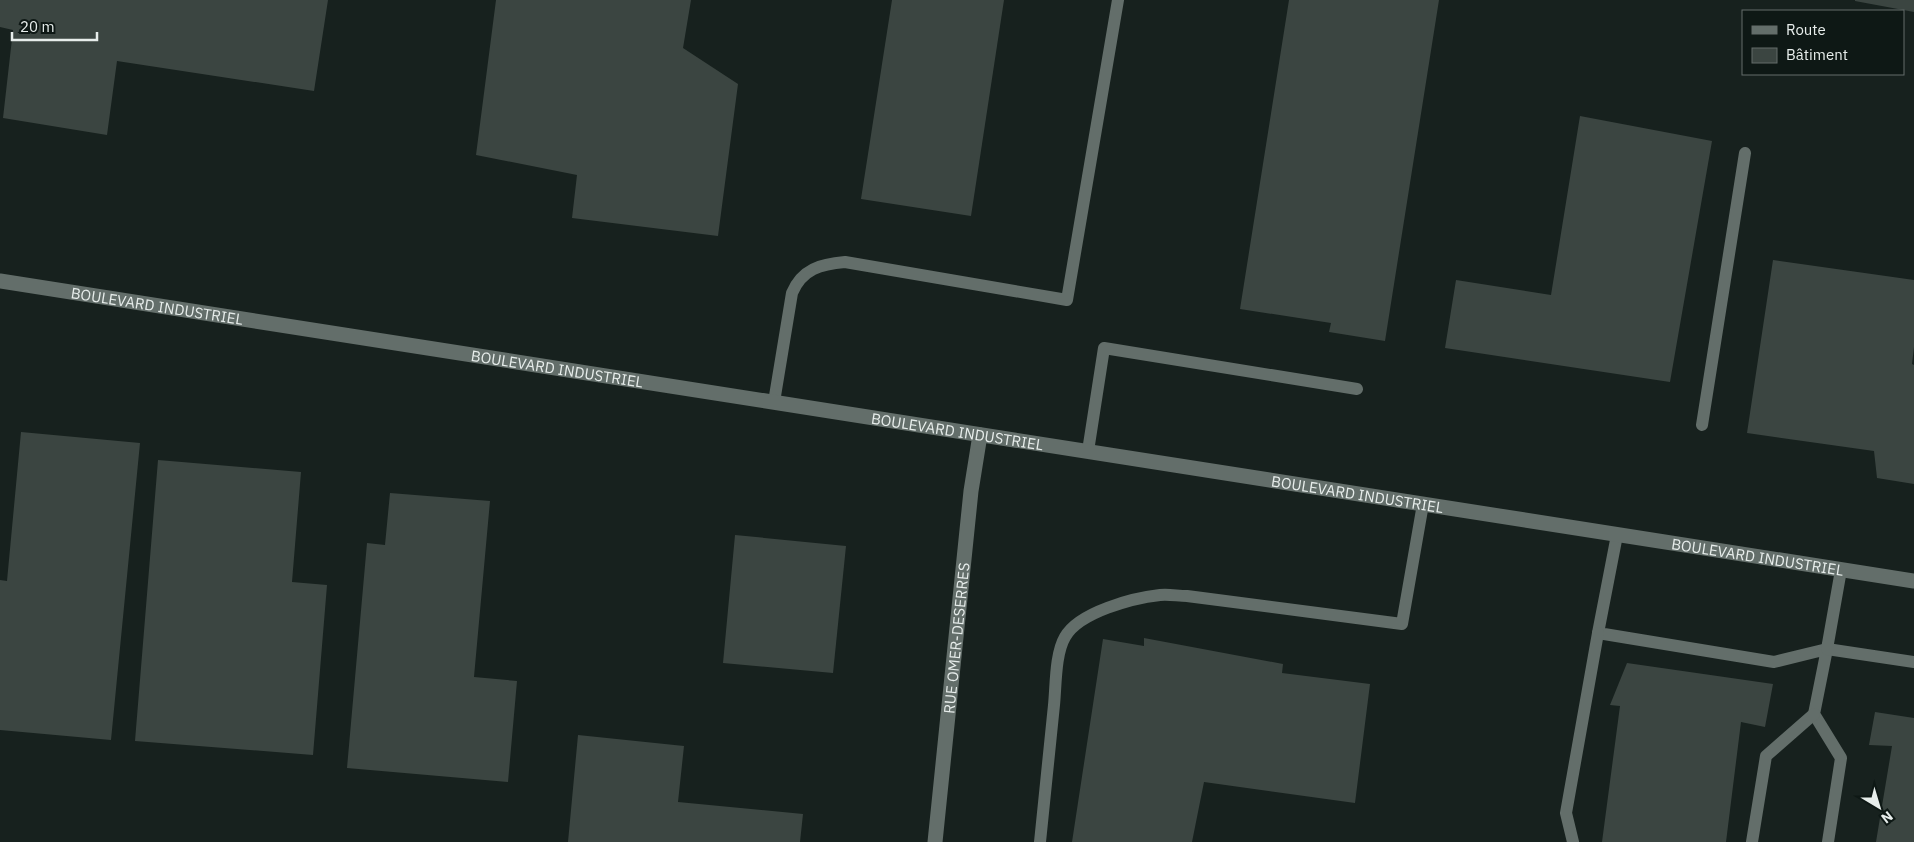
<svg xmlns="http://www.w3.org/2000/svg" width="1914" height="842" viewBox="0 0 1914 842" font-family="'IBM Plex Sans',sans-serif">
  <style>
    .building { fill: #3b4541 }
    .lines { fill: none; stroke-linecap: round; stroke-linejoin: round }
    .lane { stroke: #636e6a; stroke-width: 12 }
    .street { stroke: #636e6a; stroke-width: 15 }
    .labels { text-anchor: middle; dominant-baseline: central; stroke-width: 5; stroke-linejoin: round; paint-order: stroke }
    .street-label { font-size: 15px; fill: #e7edeb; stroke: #0e1815 }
  </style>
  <rect width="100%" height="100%" fill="#17211e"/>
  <!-- building -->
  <g class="building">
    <polygon points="0,0 328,0 314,91 117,61 107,135 3,118 13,30 0,27"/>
    <polygon points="496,0 691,0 683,48 738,84 718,236 572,218 577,175 476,155"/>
    <polygon points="892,0 1004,0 971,216 861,199"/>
    <polygon points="1289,0 1439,0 1385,341 1329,332 1331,323 1240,309"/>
    <polygon points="1855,0 1914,0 1914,12 1855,1"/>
    <polygon points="1580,116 1712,141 1670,382 1445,348 1456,280 1551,295"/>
    <polygon points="1773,260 1914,280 1914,347 1912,364 1914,365 1914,484 1877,478 1874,451 1747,433"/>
    <polygon points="21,432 140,443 111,740 0,730 0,580 7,581"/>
    <polygon points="158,460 301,472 292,582 327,585 313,755 135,741"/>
    <polygon points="390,493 490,501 474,677 517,681 508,782 347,768 367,543 385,545"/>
    <polygon points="735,535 846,546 833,673 723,663"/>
    <polygon points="1144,638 1283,664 1282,673 1370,684 1355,803 1204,782 1192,842 1072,842 1103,639 1144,646"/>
    <polygon points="1627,663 1773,684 1765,727 1741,722 1726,842 1602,842 1620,706 1610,705"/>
    <polygon points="1875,712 1914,718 1914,842 1876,842 1892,746 1869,745"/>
    <polygon points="578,735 684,746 678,802 803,814 800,842 568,842"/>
  </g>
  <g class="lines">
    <!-- lane -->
    <g class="lane">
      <path d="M774,402L792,293C802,269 821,264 845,262L1067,300L1118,0"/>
      <polyline points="1702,425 1745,153"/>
      <polyline points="1088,451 1104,348 1357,389"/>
      <polyline points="1617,535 1598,633 1774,662 1827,649 1814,714 1841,758 1828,842"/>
      <polyline points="1841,570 1827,649 1914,662"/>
      <path d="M1040,842C1045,796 1049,751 1054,705C1056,686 1055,654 1065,637C1079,612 1133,598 1160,595C1169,594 1178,596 1187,596L1402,624L1423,504"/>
      <polyline points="1573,842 1566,813 1598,633"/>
      <polyline points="1752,842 1766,756 1814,714"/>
    </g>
    <!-- street -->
    <g class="street">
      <path id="s1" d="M0,281L1914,581"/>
      <path id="s2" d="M935,842L971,491L980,435"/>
    </g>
  </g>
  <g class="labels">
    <!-- street labels -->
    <g class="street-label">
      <text stroke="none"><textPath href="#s1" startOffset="159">BOULEVARD INDUSTRIEL</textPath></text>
      <text stroke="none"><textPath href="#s1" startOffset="564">BOULEVARD INDUSTRIEL</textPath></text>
      <text stroke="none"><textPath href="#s1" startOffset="969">BOULEVARD INDUSTRIEL</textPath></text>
      <text stroke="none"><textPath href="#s1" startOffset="1374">BOULEVARD INDUSTRIEL</textPath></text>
      <text stroke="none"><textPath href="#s1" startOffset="1779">BOULEVARD INDUSTRIEL</textPath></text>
      <text stroke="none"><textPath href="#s2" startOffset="205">RUE OMER-DESERRES</textPath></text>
    </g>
  </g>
  <!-- legend -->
  <rect x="1742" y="10" width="162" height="65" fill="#0e1815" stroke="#656d6b"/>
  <rect x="1752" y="26" width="25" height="8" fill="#636e6a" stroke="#656d6b"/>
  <text x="1786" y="35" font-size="15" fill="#e7edeb">Route</text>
  <rect x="1752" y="48" width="25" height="15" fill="#3b4541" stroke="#656d6b"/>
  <text x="1786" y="60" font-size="15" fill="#e7edeb">Bâtiment</text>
  <!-- north arrow -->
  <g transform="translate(1879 807) rotate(142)" stroke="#0e1815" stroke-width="4" paint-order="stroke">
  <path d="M0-4L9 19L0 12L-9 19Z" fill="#e7edeb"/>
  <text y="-8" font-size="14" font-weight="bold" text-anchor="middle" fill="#e7edeb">N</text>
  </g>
  <!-- scale -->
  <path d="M12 32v8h85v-8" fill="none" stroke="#e7edeb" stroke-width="2.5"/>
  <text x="20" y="32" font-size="15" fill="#e7edeb" stroke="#0e1815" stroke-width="4" paint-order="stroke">20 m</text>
</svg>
